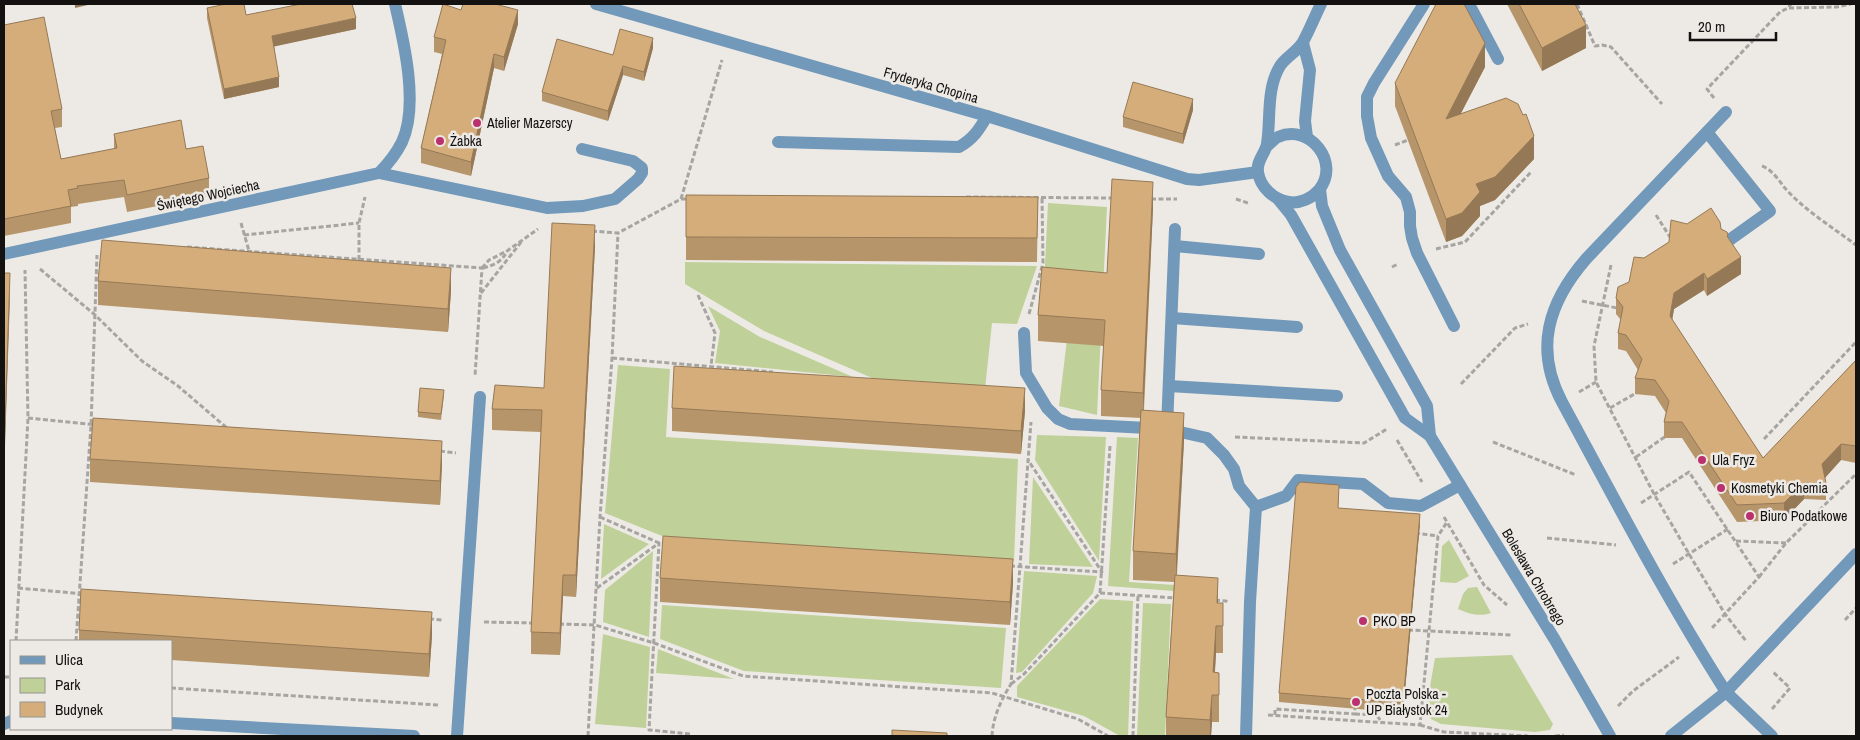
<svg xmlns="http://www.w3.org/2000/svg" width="1860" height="740" viewBox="0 0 1860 740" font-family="'Archivo Narrow',sans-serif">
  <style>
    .green { fill: #bfd098 }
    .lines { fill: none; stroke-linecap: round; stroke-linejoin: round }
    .path { stroke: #a7a5a1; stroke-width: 3; stroke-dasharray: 5 2.5; stroke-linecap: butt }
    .lane { stroke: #7299b9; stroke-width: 12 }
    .street { stroke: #7299b9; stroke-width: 12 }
    .wall { fill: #b7956a }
    .shaded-wall { fill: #957956 }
    .building { fill: #d5ad7b; stroke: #957956 }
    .poi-dot { fill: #bb316d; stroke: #edeae6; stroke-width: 2 }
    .labels { text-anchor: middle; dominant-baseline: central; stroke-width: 5; stroke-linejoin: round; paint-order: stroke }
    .street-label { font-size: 14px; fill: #131210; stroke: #edeae6 }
    .poi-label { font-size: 14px; fill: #131210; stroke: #edeae6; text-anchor: start }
  </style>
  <rect width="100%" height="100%" fill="#edeae6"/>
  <!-- green -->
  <g class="green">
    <polygon points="1048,203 1107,207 1097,415 1059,406 1073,289 1044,285"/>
    <polygon points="685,262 1037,266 1017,324 992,323 985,389 872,378 764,331 685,284"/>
    <polygon points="708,306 760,337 853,377 715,363 720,331"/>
    <polygon points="618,365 670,369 666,437 1018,459 1014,561 662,536 605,513"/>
    <polygon points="1037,435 1106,437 1099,561 1035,460"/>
    <polygon points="1117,437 1138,438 1129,582 1175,585 1174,591 1108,586"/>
    <polygon points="1033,477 1093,567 1029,564"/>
    <polygon points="604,524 649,544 601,579"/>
    <polygon points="1449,540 1469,576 1456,583 1440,582 1442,546"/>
    <polygon points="653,551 649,637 603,622 605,590"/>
    <polygon points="1024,571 1097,576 1093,593 1022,672 1016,673"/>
    <path d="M1477,587L1491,613C1479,617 1469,614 1458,609L1463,594L1468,588Z"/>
    <polygon points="1100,599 1133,601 1128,736 1120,736 1084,716 1017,697 1017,686"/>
    <polygon points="1143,603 1171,604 1165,736 1137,736"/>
    <polygon points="662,605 1006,628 1001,688 744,671 660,639"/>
    <polygon points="603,634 650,647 646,728 595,724"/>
    <polygon points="658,649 734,679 735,679 656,673"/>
    <polygon points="1512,655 1553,724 1550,730 1535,732 1441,724 1431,719 1426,709 1435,658"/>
  </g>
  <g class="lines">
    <!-- path -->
    <g class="path">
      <polyline points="1577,4 1595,46 1602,45 1611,47 1662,104"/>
      <polyline points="1789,8 1837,7 1851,4"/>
      <polyline points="1714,98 1707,89 1780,12 1788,8 1791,4"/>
      <polyline points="1395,145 1408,140"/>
      <path d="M1762,166C1771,169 1778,179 1784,187C1804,210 1832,227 1856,245"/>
      <polyline points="966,197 1114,198"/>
      <polyline points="681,199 722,60"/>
      <polyline points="1151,199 1177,199"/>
      <polyline points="1236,199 1248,203"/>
      <polyline points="1656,215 1670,237"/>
      <polyline points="241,223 249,251"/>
      <polyline points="592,231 618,233 681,199 689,199"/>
      <polyline points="244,235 359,223"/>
      <polyline points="187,247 482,268 475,376"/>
      <polyline points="1436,249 1465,242 1532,171"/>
      <polyline points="359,260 359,223 365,197"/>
      <polyline points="1611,265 1594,346 1596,382 1654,494 1689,554 1725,614 1746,641"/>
      <polyline points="1392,267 1398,264"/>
      <polyline points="482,268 489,260 507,251 538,229"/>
      <path d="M483,268C494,265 502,262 507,251"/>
      <polyline points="40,269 94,314 142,361 178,386 227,428"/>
      <polyline points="481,293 522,241"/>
      <polyline points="698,295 715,333 711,366"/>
      <polyline points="1582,301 1617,308"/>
      <polyline points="1029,314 1043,263 1042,196"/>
      <polyline points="612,358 773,372"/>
      <polyline points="1461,384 1515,328 1528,324"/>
      <polyline points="1579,392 1596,382"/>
      <polyline points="1610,408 1638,392"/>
      <polyline points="28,418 97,425"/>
      <polyline points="1235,437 1364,443 1387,429"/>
      <polyline points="1764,439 1856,342"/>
      <polyline points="1397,440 1422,482"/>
      <polyline points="1493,442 1576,475"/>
      <polyline points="440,451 456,453"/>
      <polyline points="1636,457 1666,436"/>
      <polyline points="1641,503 1689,472 1759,577 1712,628"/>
      <polyline points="600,517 659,543 667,543"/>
      <polyline points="1444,517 1484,585 1507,605"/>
      <polyline points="1415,533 1438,536"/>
      <polyline points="1547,538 1616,545"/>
      <polyline points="1736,541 1786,543"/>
      <polyline points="1673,564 1728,529"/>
      <polyline points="1010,566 1102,572 1028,460"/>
      <polyline points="1759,577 1786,543 1856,474"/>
      <polyline points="18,588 84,594"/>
      <polyline points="597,588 659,543 649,730 690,734 690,736"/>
      <polyline points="1100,593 1110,446"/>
      <polyline points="1215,600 1226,601 1228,602"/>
      <polyline points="429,619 443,620"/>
      <polyline points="1845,620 1856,608"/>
      <polyline points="484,622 533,623"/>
      <polyline points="559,624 595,625 654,643 743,676 992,693 1078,719 1108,736"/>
      <polyline points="1408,630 1512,635"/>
      <polyline points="16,641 28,418 25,270"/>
      <polyline points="76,641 91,425 97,255"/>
      <polyline points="4,677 11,677"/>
      <polyline points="1011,684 1024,674 1100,593 1176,598"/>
      <polyline points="171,688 438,705"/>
      <polyline points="1618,706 1633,691 1679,657"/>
      <polyline points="1772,709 1790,688 1773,672"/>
      <polyline points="1355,714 1376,715 1383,723"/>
      <polyline points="1268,715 1420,725 1438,536 1447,522"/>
      <polyline points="1275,715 1275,709 1355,714 1355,708"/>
      <polyline points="1420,725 1444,732 1528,736"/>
      <polyline points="588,736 600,517 612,358 618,233"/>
      <path d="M992,736C993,717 1001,700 1011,684L1031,422"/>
      <polyline points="1133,736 1138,595"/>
      <polyline points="1555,736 1564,735"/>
    </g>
    <!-- lane -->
    <g class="lane">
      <path d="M1726,112L1586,259C1548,303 1534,349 1562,402C1615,500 1666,598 1726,692L1856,554"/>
      <polyline points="1707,132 1770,211 1728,241"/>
      <polyline points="379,173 547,208 583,206 615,199 638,179 642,173 642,168 633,161 582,149"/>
      <polyline points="1175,246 1259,254"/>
      <polyline points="1172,318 1297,327"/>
      <polyline points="1024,333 1026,373 1047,408 1058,419 1070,424 1167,429 1207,438 1224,455 1234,469 1239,486 1256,507 1250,602 1246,736"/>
      <polyline points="1169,386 1337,396"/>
      <polyline points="1167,427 1175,229"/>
      <polyline points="1256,507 1286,496 1298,480 1363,484 1388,503 1421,506 1460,485"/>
      <polyline points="171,723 414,736"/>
      <polyline points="4,724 11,721"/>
      <polyline points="457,736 480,397"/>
      <polyline points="1671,736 1726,692 1772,736"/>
    </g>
    <!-- street -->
    <g class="street">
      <polyline points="596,4 987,116 1187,179 1199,180 1258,172"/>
      <polyline points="1424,4 1374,83 1367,97 1367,116 1371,138 1388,176 1406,197 1410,212 1410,226 1412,238 1417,253 1454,326"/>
      <polyline points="1469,4 1498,59"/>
      <polyline points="1303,43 1310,70 1305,121 1307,137"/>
      <path d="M778,142L959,147C973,139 979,130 987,116"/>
      <path d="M1266,147C1270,144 1274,139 1278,137C1310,123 1341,163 1319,190C1312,198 1300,204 1289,202C1274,200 1260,187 1258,172C1256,161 1265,154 1267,144C1271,118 1266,89 1280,66C1286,57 1298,51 1303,42C1310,29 1315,16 1321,4"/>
      <polyline points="1320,189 1322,206 1340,250 1427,406 1430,436"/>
      <polyline points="1278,199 1291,215 1405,418 1430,436 1555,640 1610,736"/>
      <path d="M4,254L379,173C388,164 396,154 402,142C419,105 404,42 395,4"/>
    </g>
  </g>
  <!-- wall -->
  <g class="wall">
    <polygon points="1507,4 1575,4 1586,48 1542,71"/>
    <polygon points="207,8 246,15 356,29 274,46 279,87 224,99 207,18"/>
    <polygon points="461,10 518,24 504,71 494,68 471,176 421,163 421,148 442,54 434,52 434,37"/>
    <polygon points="4,25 62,109 62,127 55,128 61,159 114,149 114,134 186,149 209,178 209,196 127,212 124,197 78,204 78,206 71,207 71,223 4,236"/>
    <polygon points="653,48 644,81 623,75 608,121 542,101 542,92 613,55"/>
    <polygon points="1485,67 1461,113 1534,159 1495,200 1480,206 1480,216 1462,236 1446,242 1395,106 1395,83"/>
    <polygon points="1193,110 1183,144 1123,127 1123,117"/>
    <polygon points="686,195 1038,197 1037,262 686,260"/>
    <polygon points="1153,208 1144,410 1184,441 1177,575 1218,603 1223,603 1223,653 1216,653 1215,672 1219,673 1219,722 1212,722 1211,736 1166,736 1166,717 1174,582 1133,580 1133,551 1141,418 1101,416 1101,390 1104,346 1038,341 1038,315 1107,273"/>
    <polygon points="1687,224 1721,229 1728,239 1741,274 1707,296 1704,290 1674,309 1672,320 1763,458 1856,360 1856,463 1841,460 1825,478 1826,483 1826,500 1804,499 1784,520 1737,522 1682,438 1664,438 1664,422 1666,413 1655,396 1635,394 1635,378 1638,370 1626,351 1618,349 1618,333 1621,320 1616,314 1616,298 1629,282 1644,258 1669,242"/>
    <polygon points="595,247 576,597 563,596 560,655 531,654 531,632 541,432 492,430 492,409 544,388"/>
    <polygon points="98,281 451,291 448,332 98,305"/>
    <polygon points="444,395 441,420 418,417 418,412"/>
    <polygon points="672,408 1025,411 1021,454 672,431"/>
    <polygon points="90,459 442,464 440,505 90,482"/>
    <polygon points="1339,494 1338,508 1420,523 1403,713 1279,702 1279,693"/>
    <polygon points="660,578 1013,583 1010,625 660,602"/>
    <polygon points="79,630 432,636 429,677 171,660 171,641 79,641"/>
  </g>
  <!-- shaded-wall -->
  <g class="shaded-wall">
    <polygon points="75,4 92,4 75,8"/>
    <polygon points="518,10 518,24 504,71 504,57"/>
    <polygon points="356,18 356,29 272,47 272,36"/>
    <polygon points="1586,25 1586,48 1542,71 1542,48"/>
    <polygon points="653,38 653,48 644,81 644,72"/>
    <polygon points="1485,43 1485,67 1446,142 1446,119"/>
    <polygon points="494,54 494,68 471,176 471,162"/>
    <polygon points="623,66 623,75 608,121 608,111"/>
    <polygon points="279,77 279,87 224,99 224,89"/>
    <polygon points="1193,99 1193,110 1183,144 1183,134"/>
    <polygon points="1534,136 1534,159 1495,200 1480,206 1480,216 1462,236 1446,242 1446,219 1476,184"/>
    <polygon points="1153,182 1153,208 1143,418 1143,393"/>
    <polygon points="595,225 595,247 576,597 576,575"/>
    <polygon points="1741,257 1741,274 1707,296 1707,279"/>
    <polygon points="451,268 451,291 448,332 448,309"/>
    <polygon points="10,273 10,296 4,476 4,453"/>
    <polygon points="1704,273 1704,290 1674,309 1670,333 1670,316 1674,293"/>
    <polygon points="1025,388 1025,411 1021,454 1021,431"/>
    <polygon points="1184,413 1184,441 1176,582 1176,554"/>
    <polygon points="442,441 442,464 440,505 440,481"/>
    <polygon points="1841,444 1841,460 1822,481 1822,464"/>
    <polygon points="1804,483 1804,499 1784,520 1784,503"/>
    <polygon points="1420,514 1420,523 1403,713 1403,703"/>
    <polygon points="1013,559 1013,583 1010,625 1010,602"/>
    <polygon points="563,575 563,596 560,655 560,633"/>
    <polygon points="1218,578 1218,605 1217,630 1217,603"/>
    <polygon points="432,612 432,636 429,677 429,654"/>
    <polygon points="1216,626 1216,653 1213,699 1213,672"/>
    <polygon points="1212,695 1212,722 1211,736 1210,736 1210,720"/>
  </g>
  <!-- building -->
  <g class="building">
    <polygon points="226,4 244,4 246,15 301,4 352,4 356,18 272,36 279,77 224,89 207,8"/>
    <polygon points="443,4 461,10 463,4 495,4 518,10 504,57 494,54 471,162 421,148 446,40 434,37"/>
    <polygon points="1436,4 1464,4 1485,43 1446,119 1506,98 1518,104 1523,115 1526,114 1534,136 1495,177 1476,184 1480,192 1462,213 1446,219 1395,83"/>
    <polygon points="1519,4 1575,4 1586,25 1542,48"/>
    <polygon points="44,17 62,109 51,111 61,159 117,148 114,134 181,120 186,149 203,146 209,178 127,195 124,180 77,186 78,188 68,190 71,206 4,219 4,25"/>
    <polygon points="620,29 653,38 644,72 623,66 608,111 542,92 557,39 613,55"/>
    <polygon points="1133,82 1193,99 1183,134 1123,117"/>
    <polygon points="1112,179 1153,182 1143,393 1101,390 1105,320 1038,315 1042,267 1107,273"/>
    <polygon points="686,195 1038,197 1037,238 686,237"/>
    <polygon points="1711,208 1720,222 1721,229 1727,232 1728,235 1727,236 1741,257 1707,279 1704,273 1674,293 1670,316 1763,458 1856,360 1856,446 1841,444 1822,464 1826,483 1804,483 1784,503 1737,505 1682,422 1664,422 1669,401 1655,380 1635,378 1642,359 1626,335 1618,333 1623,307 1616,298 1618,287 1629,282 1634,257 1644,258 1669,242 1671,220 1687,224"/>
    <polygon points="552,223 595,225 576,575 563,575 560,633 531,632 542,410 492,409 495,385 544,388"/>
    <polygon points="102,240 451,268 448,309 98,281"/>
    <polygon points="4,273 10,273 4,453"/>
    <polygon points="674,366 1025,388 1021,431 672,408"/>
    <polygon points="420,388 444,390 441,414 418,412"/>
    <polygon points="1141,410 1184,413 1176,554 1133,551"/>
    <polygon points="93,418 442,441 440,481 90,459"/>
    <polygon points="1300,482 1339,485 1338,508 1420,514 1403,703 1279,693 1296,487"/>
    <polygon points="663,536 1013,559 1010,602 660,578"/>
    <polygon points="1175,575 1218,578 1217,603 1223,603 1223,626 1216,626 1213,672 1219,673 1219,695 1212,695 1210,720 1166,717"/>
    <polygon points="81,589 432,612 429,654 79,630"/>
    <polygon points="892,730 947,733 947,736 892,736"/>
  </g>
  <!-- markers -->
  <g class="poi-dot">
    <circle cx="477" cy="123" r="5"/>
    <circle cx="440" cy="141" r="5"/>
    <circle cx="1702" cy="460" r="5"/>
    <circle cx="1721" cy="488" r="5"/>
    <circle cx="1750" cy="516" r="5"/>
    <circle cx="1363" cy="621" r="5"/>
    <circle cx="1356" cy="702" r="5"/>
  </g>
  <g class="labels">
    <!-- street labels -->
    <g class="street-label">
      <text transform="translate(931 85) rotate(16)">Fryderyka Chopina</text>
      <text transform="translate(208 195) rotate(-12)">Świętego Wojciecha</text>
      <text transform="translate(1534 577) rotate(59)">Bolesława Chrobrego</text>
    </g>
    <!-- poi labels -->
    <g class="poi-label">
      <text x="487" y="123">Atelier Mazerscy</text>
      <text x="450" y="141">Żabka</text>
      <text x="1712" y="460">Ula Fryz</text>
      <text x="1731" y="488">Kosmetyki Chemia</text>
      <text x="1760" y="516">Biuro Podatkowe</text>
      <text x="1373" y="621">PKO BP</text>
      <text x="1366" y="694">Poczta Polska -<tspan x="1366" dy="16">UP Białystok 24</tspan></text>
    </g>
  </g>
  <!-- border -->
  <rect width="1860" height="740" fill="none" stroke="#131210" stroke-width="10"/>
  <!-- legend -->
  <rect x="10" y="640" width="162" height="90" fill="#edeae6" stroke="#969490"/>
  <rect x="20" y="656" width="25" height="8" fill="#7299b9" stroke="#969490"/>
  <text x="55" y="665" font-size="15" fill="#131210">Ulica</text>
  <rect x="20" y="678" width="25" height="15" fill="#bfd098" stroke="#969490"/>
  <text x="55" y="690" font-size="15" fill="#131210">Park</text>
  <rect x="20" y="702" width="25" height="15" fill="#d5ad7b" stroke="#969490"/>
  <text x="55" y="715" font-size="15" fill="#131210">Budynek</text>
  <!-- scale -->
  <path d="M1690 32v8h86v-8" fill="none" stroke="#131210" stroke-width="2.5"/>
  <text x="1698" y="32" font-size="15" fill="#131210" stroke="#edeae6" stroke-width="4" paint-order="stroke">20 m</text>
</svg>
